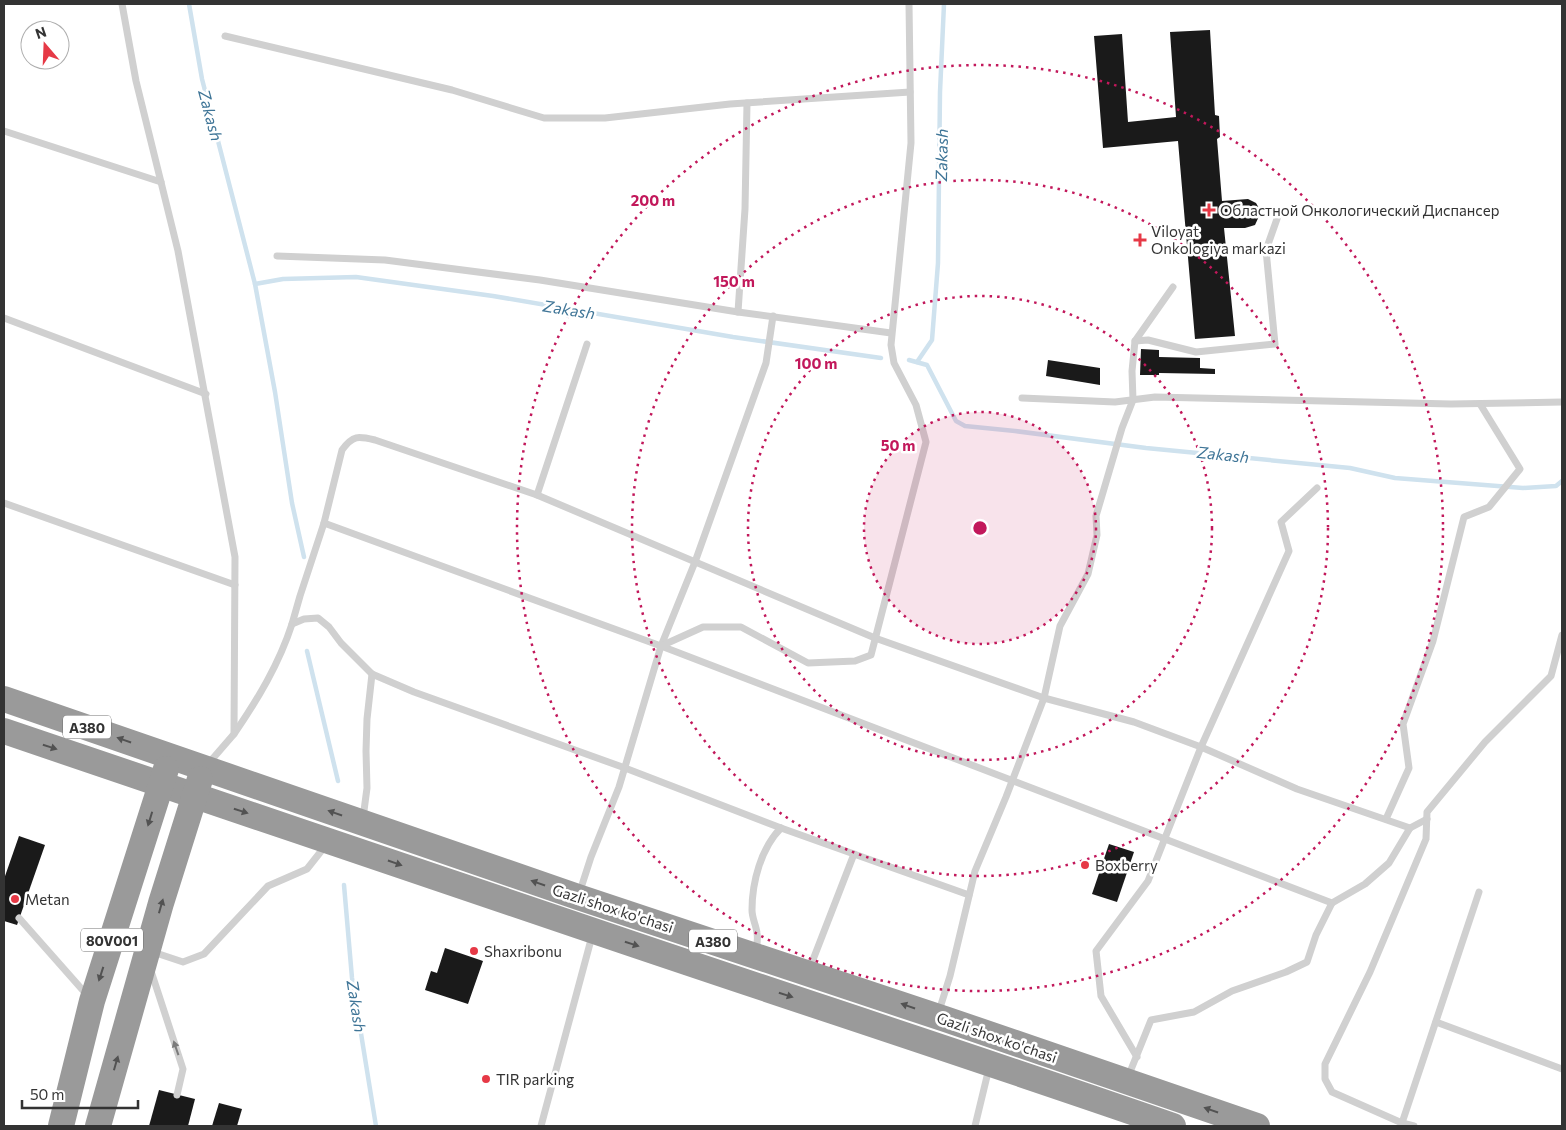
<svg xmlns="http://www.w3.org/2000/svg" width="1566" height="1130" viewBox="0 0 1566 1130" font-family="Commissioner,sans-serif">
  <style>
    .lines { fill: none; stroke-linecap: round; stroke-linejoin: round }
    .stream { stroke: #cfe2ee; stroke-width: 4.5 }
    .building { fill: #1a1a1a }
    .lane { stroke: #d0d0d0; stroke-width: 7 }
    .highway { stroke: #9a9a9a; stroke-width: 26 }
    .oneway { fill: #525252 }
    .oneway2 { fill: #7a7a7a }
    .ring { fill: none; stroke: #c2185b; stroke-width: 2.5; stroke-dasharray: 2.5 5 }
    .poi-dot { fill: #e63946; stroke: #fff; stroke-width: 2 }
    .labels { text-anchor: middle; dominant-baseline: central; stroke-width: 5; stroke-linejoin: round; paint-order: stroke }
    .shield { fill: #fff; stroke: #707070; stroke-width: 1 }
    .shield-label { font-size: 14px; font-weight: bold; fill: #333 }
    .poi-label { font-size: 15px; fill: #333; stroke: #fff; text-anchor: start }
    .street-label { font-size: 15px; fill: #333; stroke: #fff }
    .water-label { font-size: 16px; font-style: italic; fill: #3f7597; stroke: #fff }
    .centre { fill: #c2185b; stroke: #fff; stroke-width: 2.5 }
    .ring-label { font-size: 15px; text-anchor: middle; font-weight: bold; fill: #c2185b; stroke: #fff; stroke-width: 5; stroke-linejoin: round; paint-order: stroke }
  </style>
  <rect width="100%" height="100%" fill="#fff"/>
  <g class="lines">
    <!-- stream -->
    <g class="stream">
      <polyline points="189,4 202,79 255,284 275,392 292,503 304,557"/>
      <polyline points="255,284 283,279 356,277 493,296 733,337 881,358"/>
      <polyline points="909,360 927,365 956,421 965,426 1015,431 1146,448 1350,468 1395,478 1523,488 1556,486 1562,481"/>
      <polyline points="917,362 932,340 938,263 940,92 944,4"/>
      <polyline points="307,651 338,781"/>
      <polyline points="344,885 352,978 376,1126"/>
    </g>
  </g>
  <!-- building -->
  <g class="building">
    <polygon points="1210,30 1215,115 1219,116 1220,137 1217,139 1222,201 1248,199 1256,203 1260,210 1260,214 1255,225 1245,228 1224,228 1235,336 1195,339 1178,141 1103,148 1094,36 1122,34 1128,122 1176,117 1170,32"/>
    <polygon points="1141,349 1159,350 1159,357 1200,358 1200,368 1215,369 1215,374 1159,373 1159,375 1140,375"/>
    <polygon points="1048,360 1100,368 1100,385 1046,376"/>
    <polygon points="19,836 45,845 17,925 4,921 4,879"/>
    <polygon points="1109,844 1134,852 1117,902 1092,894"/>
    <polygon points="445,948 483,961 468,1004 425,990 431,971 437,973"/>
    <polygon points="159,1090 195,1099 188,1126 149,1126"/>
    <polygon points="219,1103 242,1109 237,1126 212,1126"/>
  </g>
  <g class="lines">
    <!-- lane -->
    <g class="lane">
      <polyline points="122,4 136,81 178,251 235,557 234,734 208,764"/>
      <polyline points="225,36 452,90 544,118 605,118 730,104 910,92"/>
      <polyline points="4,131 161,182"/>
      <polyline points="277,256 385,260 540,280 738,312 891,333"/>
      <polyline points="738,312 745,209 747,103"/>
      <polyline points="4,318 206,394"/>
      <polyline points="1135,341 1148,340 1196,352 1275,344 1266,250 1278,216"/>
      <polyline points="1022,398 1115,402 1155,397 1451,404 1562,402"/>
      <polyline points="537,495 875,638 1044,698 1134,722 1201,747 1297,789 1410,828"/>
      <polyline points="4,503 235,585"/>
      <polyline points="324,523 661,646 1332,903"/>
      <path d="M292,624L300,596L324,523L342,450C353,435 358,436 375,440L537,495L587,344"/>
      <polyline points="661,646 695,562 766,363 773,316"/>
      <path d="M234,734C258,699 279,664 292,624L304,619L318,618L329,627L341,643L372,674L414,692L625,768L781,828L969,895"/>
      <polyline points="363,818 367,788 366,751 367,719 372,674"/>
      <polyline points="1386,819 1409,768 1403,724 1433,641 1464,517 1489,507 1520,469 1480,404"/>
      <polyline points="580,891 591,857 619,787 661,646 703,627 741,627 808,663 855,661 871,655 926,442 916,405 894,363 891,345 911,143 909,4"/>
      <polyline points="19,918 87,995"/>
      <polyline points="153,952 183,962 204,954 268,886 307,869 326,845"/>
      <path d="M756,952C757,946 758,939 757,933C756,925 752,918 752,910C752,882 761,848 781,828"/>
      <polyline points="809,970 854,854"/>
      <polyline points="151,971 183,1069 177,1095"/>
      <polyline points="939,1011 950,976 975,871 1006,797 1044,698 1060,626 1088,574 1097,535 1096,516 1122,428 1133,400 1132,371 1135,341 1173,287"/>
      <polyline points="1436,1022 1562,1069"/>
      <polyline points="1137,1057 1101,996 1096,951 1148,881 1201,747 1289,551 1281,522 1317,488"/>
      <polyline points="1128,1077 1151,1020 1194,1012 1232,991 1286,972 1307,962 1316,935 1332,903 1365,884 1389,863 1410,828 1427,819"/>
      <polyline points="541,1126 592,936"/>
      <polyline points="975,1126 989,1068"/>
      <polyline points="1401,1126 1402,1123 1332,1092 1325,1079 1325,1064 1370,972 1426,839 1427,812 1485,742 1551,676 1562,635"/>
      <polyline points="1414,1126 1402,1123 1479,892"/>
    </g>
    <!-- highway -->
    <g class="highway">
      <polyline points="4,699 578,897 945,1019 1257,1126"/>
      <path d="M4,731C200,797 395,864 591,930C785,996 980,1059 1173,1126"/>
      <polyline points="61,1126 92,1001 166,769"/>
      <polyline points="98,1126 161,903 200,779"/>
    </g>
  </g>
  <!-- one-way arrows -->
  <defs><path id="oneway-solid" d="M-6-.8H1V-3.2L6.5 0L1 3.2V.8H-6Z" transform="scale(1.25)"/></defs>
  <g class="oneway">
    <use href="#oneway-solid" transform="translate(124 740) rotate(-161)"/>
    <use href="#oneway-solid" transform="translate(50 747) rotate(18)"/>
    <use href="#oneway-solid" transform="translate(241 811) rotate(18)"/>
    <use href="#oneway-solid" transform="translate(335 813) rotate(-161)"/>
    <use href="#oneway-solid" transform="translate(150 819) rotate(107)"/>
    <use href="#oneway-solid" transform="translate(395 863) rotate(19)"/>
    <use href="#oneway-solid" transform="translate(538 883) rotate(-161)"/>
    <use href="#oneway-solid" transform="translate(161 906) rotate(-74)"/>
    <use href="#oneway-solid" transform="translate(632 944) rotate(18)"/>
    <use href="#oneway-solid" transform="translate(101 974) rotate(108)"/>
    <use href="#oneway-solid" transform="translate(786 995) rotate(18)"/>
    <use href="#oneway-solid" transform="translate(908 1006) rotate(-161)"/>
    <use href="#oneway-solid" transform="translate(116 1063) rotate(-74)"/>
    <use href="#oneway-solid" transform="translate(1211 1110) rotate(-161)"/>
  </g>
  <use class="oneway2" href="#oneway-solid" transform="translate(176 1048) rotate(-109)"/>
  <!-- distance rings -->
  <circle cx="980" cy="528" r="116" fill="#c2185b" fill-opacity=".12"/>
  <g class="ring">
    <circle cx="980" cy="528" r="116"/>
    <circle cx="980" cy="528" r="232"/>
    <circle cx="980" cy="528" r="348"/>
    <circle cx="980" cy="528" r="463"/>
  </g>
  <!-- markers -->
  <g class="poi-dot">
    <path d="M1206.5 202.5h5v5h5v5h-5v5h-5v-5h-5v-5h5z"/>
    <path d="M1137.5 232.5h5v5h5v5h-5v5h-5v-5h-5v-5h5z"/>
    <circle cx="1085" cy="865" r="5"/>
    <circle cx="15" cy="899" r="5"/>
    <circle cx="474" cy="951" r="5"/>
    <circle cx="486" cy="1079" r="5"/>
  </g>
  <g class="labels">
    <!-- shield labels -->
    <g class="shield">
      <rect x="63" y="715.5" width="48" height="23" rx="4"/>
      <rect x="81" y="928.5" width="62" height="23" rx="4"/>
      <rect x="689" y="929.5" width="48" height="23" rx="4"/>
    </g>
    <g class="shield-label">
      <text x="87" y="727">A380</text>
      <text x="112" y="940">80V001</text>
      <text x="713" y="941">A380</text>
    </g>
    <!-- poi labels -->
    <g class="poi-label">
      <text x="1220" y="210">Областной Онкологический Диспансер</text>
      <text x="1151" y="231">Viloyat<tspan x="1151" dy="17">Onkologiya markazi</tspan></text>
      <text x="1095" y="865">Boxberry</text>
      <text x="25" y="899">Metan</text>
      <text x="484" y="951">Shaxribonu</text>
      <text x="496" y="1079">TIR parking</text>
    </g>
    <!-- street labels -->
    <g class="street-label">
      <text transform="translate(613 908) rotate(18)">Gazli shox ko'chasi</text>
      <text transform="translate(997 1037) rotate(19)">Gazli shox ko'chasi</text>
    </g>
    <!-- water labels -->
    <g class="water-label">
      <text transform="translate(211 115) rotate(75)">Zakash</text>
      <text transform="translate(941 155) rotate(-89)">Zakash</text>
      <text transform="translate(569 309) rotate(9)">Zakash</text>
      <text transform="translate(1223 454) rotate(6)">Zakash</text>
      <text transform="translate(357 1006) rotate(81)">Zakash</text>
    </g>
  </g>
  <circle cx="980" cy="528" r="8" class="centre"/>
  <g class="ring-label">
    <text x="653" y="206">200 m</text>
    <text x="734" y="287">150 m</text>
    <text x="816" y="369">100 m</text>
    <text x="898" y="451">50 m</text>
  </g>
  <!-- border -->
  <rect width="1566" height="1130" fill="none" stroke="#333333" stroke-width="10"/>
  <!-- north arrow -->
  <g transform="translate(45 45) rotate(341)"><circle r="24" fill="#ffffff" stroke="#adadad"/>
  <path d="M0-4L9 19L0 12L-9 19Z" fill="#e63946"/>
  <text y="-8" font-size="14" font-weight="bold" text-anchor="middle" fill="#333333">N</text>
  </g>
  <!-- scale -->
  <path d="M22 1100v8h116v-8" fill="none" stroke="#333333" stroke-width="2.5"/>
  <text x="30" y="1100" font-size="15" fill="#333333" stroke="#ffffff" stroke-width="4" paint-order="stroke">50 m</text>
</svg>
